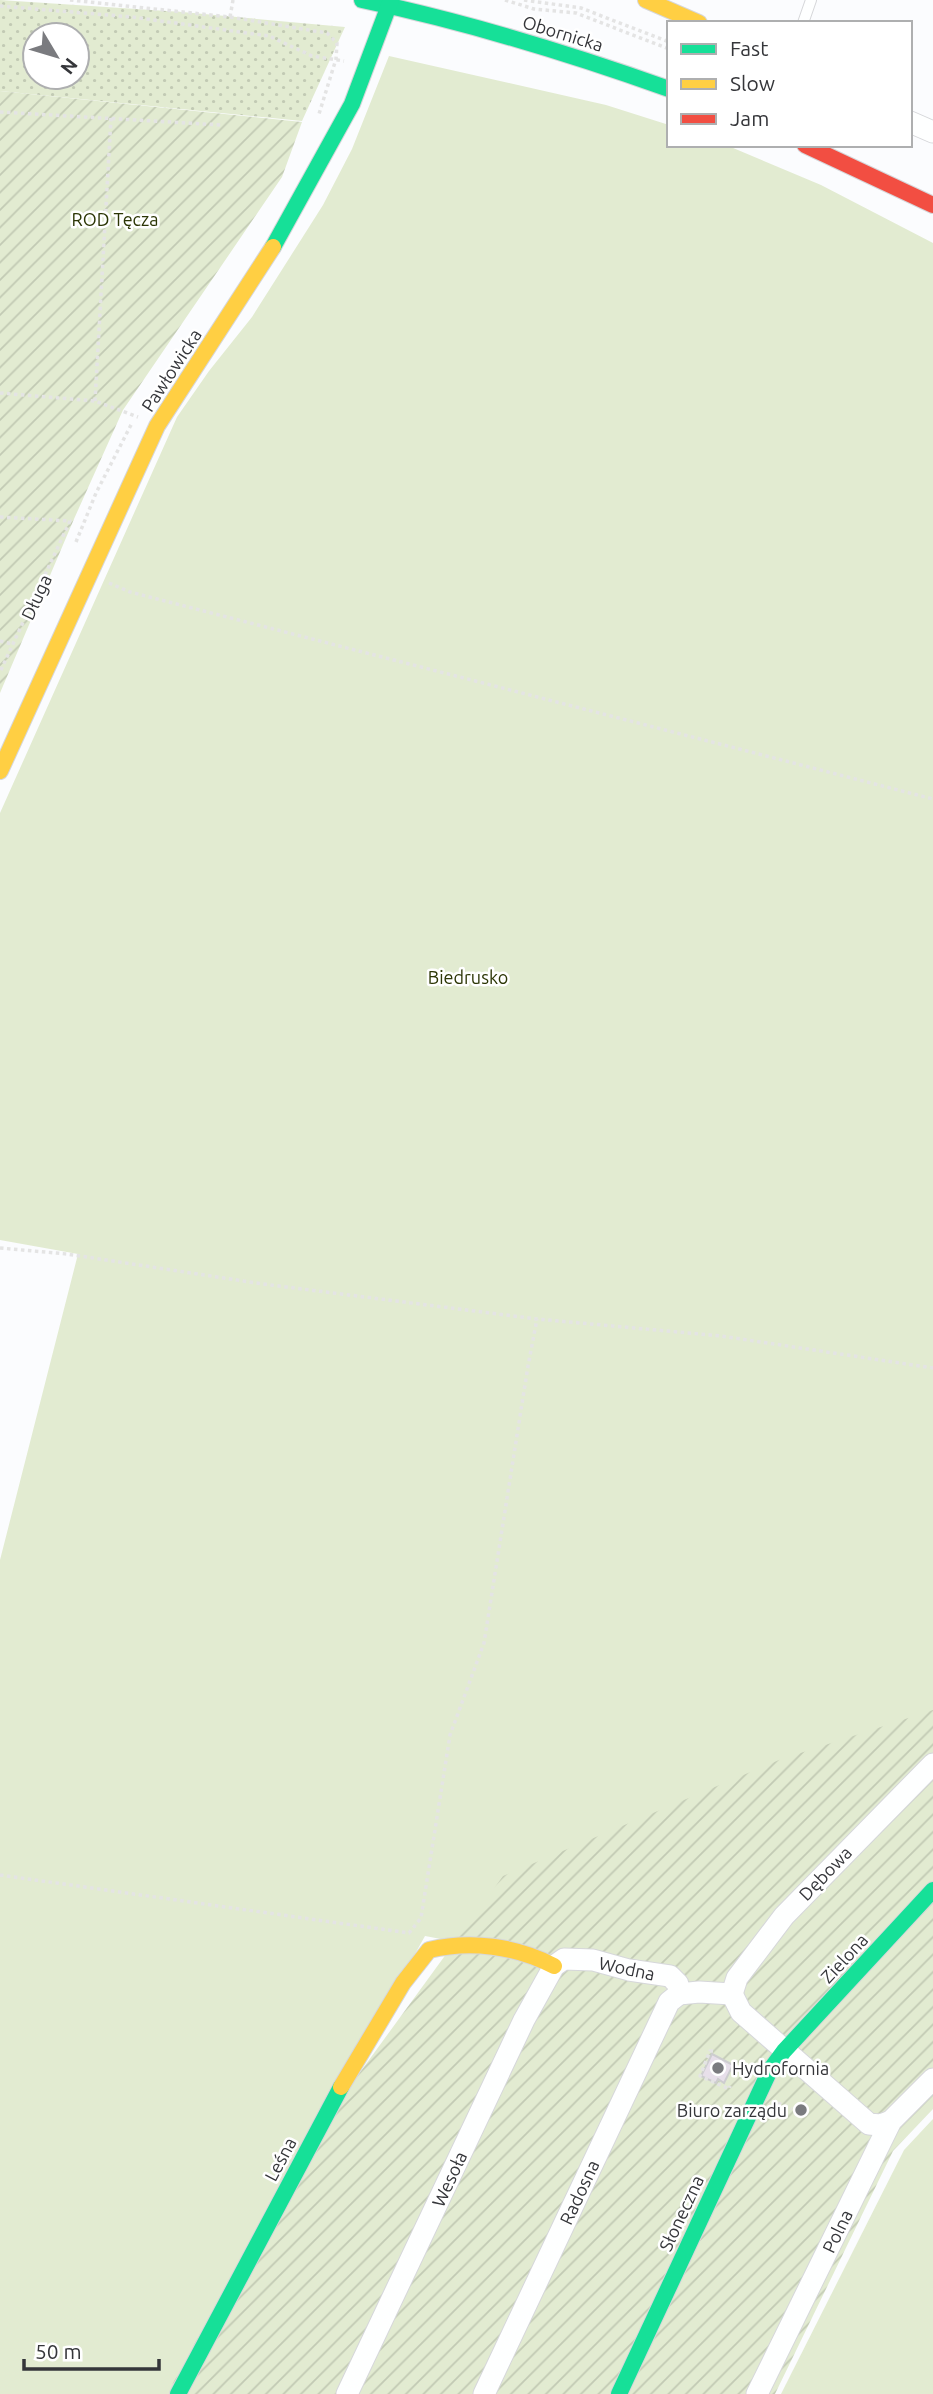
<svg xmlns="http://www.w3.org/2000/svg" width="933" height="2394" viewBox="0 0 933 2394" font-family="Ubuntu,sans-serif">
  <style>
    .grass { fill: url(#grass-dots); fill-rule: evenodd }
    .park { fill: #e2ebd1 }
    .garden { fill: url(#garden-furrows) }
    .building { fill: #e7dfea; stroke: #cdcdcf; stroke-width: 2 }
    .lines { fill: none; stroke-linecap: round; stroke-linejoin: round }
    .lane-casing { stroke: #d6d7da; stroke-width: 12 }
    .street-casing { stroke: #d6d7da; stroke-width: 23 }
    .fast-casing { stroke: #d6d7da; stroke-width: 18 }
    .slow-casing { stroke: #d6d7da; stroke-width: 18 }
    .jam-casing { stroke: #d6d7da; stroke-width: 18 }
    .path { stroke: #e4e4e4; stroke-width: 3.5; stroke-dasharray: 3.5 3.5; stroke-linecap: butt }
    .lane { stroke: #feffff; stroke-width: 10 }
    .street { stroke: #feffff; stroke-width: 21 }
    .fast { stroke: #16e098; stroke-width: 16 }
    .slow { stroke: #ffcf43; stroke-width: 16 }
    .jam { stroke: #f24e42; stroke-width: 16 }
    .poi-dot { fill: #7a7b7f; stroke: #fff; stroke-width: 2.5 }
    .labels { text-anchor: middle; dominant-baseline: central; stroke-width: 5; stroke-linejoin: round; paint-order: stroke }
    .street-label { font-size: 18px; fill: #35363a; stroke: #fff }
    .park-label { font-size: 18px; fill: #2c3605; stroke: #fff }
    .poi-label { font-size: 18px; fill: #35363a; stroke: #fff; text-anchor: start }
  </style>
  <defs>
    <pattern id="grass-dots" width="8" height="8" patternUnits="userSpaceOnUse" patternTransform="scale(1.75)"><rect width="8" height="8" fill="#e2ebd1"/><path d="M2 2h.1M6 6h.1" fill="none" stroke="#c2cab4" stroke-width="1.8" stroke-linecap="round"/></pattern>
    <pattern id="garden-furrows" width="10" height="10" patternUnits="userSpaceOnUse" patternTransform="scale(1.75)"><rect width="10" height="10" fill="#e2ebd1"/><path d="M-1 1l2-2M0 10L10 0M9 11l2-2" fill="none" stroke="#c2cab4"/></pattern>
  </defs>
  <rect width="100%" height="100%" fill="#fbfcfe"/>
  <!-- grass -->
  <path class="grass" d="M0,0L182,12L345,27L302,121L0,91ZM35,35H77V77H35Z"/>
  <!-- park -->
  <g class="park">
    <polygon points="389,56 606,105 669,125 669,145 726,145 821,185 933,243 933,1810 759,1999 425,1936 168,2394 0,2394 0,1560 78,1254 0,1240 0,813 177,417 209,371 252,317 323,205 352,149"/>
    <polygon points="933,2119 933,2394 781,2394 904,2150"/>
  </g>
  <!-- garden -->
  <g class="garden">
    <polygon points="0,91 302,122 282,177 123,410 74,519 0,693"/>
    <polygon points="933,1710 933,2109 893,2151 775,2394 167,2394 291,2167 503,1876 779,1760"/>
  </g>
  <!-- building -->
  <polygon class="building" points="712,2054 733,2065 724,2083 718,2079 716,2083 701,2076"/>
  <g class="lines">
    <defs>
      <polyline id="lane" points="803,23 811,0"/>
      <g id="street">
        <polyline points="910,122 933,132"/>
        <polyline points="679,1994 699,1992 732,1994"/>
        <polyline points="732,1994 737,1978 784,1916 933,1764"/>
        <polyline points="732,1994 741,2012 869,2124 880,2125 891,2121"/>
        <polyline points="347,2394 524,2020 554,1966 564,1959 593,1960 629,1970 670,1976 678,1984 679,1994"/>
        <polyline points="484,2394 669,2002 679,1994"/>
        <polyline points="757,2394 891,2121 933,2079"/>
      </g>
      <g id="fast">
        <path d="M362,0C467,22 568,53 669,89"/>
        <polyline points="273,247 352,104 391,0"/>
        <polyline points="178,2394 341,2087"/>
        <polyline points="619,2394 770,2070 784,2051 933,1890"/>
      </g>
      <g id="slow">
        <polyline points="646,0 699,23"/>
        <polyline points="0,771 157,426 273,247"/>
        <path d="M341,2087L403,1983L429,1950C470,1940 516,1946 554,1966"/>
      </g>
      <polyline id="jam" points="805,145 933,205"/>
    </defs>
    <!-- lane casing -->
    <use href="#lane" class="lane-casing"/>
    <!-- street casing -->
    <use href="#street" class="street-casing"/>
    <!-- fast casing -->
    <use href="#fast" class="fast-casing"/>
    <!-- slow casing -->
    <use href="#slow" class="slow-casing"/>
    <!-- jam casing -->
    <use href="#jam" class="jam-casing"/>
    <!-- path -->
    <g class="path">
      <polyline points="70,0 230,17 327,33 337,43 336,59 319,114"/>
      <polyline points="505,0 534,9 576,13 669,49"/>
      <polyline points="524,0 581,8 669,42"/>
      <polyline points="0,6 132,17 269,36 312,56 344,61"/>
      <polyline points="230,17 233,0"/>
      <polyline points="0,112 221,125"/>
      <polyline points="0,393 95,401 138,417"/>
      <polyline points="95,401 111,118"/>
      <polyline points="0,517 70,521 0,672"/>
      <polyline points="76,542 96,493 132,423"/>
      <polyline points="109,583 130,592 933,799"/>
      <polyline points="0,641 12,644"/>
      <polyline points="0,1248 67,1254 263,1284 537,1319 721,1336 933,1368"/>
      <polyline points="0,1875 409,1933 421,1918 450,1735 484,1643 528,1366 537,1319"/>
      <polyline points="713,2051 710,2051 700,2076 729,2089 730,2086"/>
      <polyline points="778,2103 792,2109"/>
    </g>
    <!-- lane -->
    <use href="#lane" class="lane"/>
    <!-- street -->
    <use href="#street" class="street"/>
    <!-- fast -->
    <use href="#fast" class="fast"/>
    <!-- slow -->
    <use href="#slow" class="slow"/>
    <!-- jam -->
    <use href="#jam" class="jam"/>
  </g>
  <!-- markers -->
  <g class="poi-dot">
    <circle cx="718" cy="2068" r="7"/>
    <circle cx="801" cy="2110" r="7"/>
  </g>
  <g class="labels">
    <!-- street labels -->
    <g class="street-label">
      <text transform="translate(563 33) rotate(17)">Obornicka</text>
      <text transform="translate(171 370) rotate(-57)">Pawłowicka</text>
      <text transform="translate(36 597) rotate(-65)">Długa</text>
      <text transform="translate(825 1873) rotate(-46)">Dębowa</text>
      <text transform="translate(844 1958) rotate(-47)">Zielona</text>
      <text transform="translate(627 1968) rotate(12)">Wodna</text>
      <text transform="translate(280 2159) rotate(-62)">Leśna</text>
      <text transform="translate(449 2179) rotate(-65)">Wesoła</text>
      <text transform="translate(579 2192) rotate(-65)">Radosna</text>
      <text transform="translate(681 2213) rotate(-65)">Słoneczna</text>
      <text transform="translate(837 2231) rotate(-64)">Polna</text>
    </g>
    <!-- park labels -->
    <g class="park-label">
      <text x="115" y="219">ROD Tęcza</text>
      <text x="468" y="977">Biedrusko</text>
    </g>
    <!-- poi labels -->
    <g class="poi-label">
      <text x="732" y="2068">Hydrofornia</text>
      <text x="787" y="2110" text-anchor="end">Biuro zarządu</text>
    </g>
  </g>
  <!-- legend -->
  <rect x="667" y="21" width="245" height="126" fill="#ffffff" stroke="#aeafb0" stroke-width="2"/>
  <rect x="681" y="44" width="35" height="10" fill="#16e098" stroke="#aeafb0" stroke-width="2"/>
  <text x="730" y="56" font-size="21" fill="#35363a">Fast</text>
  <rect x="681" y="79" width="35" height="10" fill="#ffcf43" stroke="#aeafb0" stroke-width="2"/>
  <text x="730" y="91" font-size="21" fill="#35363a">Slow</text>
  <rect x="681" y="114" width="35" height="10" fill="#f24e42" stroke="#aeafb0" stroke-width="2"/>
  <text x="730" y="126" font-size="21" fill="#35363a">Jam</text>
  <!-- north arrow -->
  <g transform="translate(56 56) rotate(128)"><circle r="33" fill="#ffffff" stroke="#aeafb0" stroke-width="2"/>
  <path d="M0-5L12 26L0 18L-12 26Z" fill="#7a7b7f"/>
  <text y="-10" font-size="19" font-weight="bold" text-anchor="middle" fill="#35363a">N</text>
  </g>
  <!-- scale -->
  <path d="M24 2359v10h135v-10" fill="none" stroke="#35363a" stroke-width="3.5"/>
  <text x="35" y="2359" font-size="21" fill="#35363a" stroke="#ffffff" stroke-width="5" paint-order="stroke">50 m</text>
</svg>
